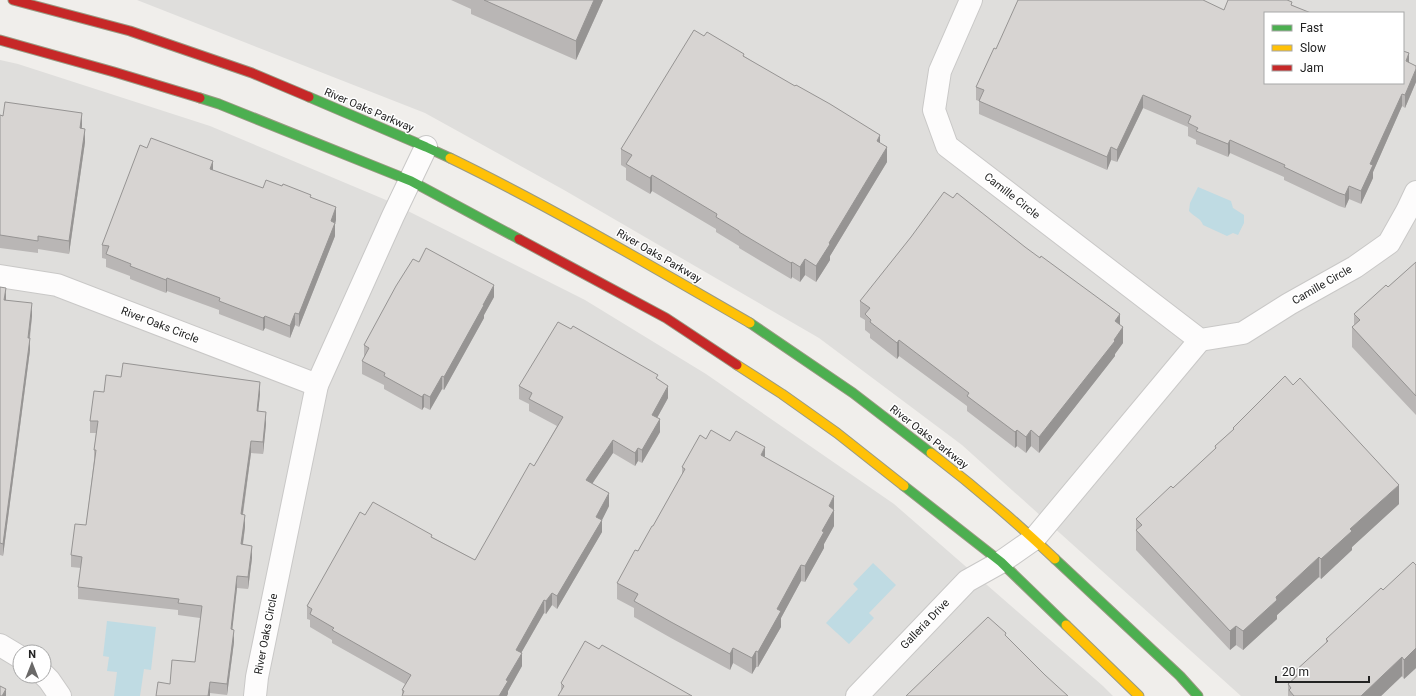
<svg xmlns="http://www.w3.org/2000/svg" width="1416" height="696" viewBox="0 0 1416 696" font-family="Roboto,sans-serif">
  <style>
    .residential { fill: #dfdedc; fill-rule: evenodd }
    .water { fill: #bfdbe3 }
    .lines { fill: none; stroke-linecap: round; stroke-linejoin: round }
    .street-casing { stroke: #c9c8c7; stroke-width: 24 }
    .fast-casing { stroke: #999a82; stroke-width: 11 }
    .slow-casing { stroke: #999a82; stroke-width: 11 }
    .jam-casing { stroke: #999a82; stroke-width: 11 }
    .street { stroke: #fdfcfc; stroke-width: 22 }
    .fast { stroke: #4caf50; stroke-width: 9 }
    .slow { stroke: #ffc107; stroke-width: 9 }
    .jam { stroke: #c62828; stroke-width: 9 }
    .wall { fill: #b9b6b5 }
    .shaded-wall { fill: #969493 }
    .building { fill: #d7d4d2; stroke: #969493 }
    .labels { text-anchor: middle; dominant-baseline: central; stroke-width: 3; stroke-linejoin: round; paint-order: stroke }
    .street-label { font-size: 11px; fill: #222; stroke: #fff }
  </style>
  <rect width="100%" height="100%" fill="#f0eeeb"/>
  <!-- residential -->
  <g class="residential">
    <path d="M137,0H1416V696H1241L962,445L819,338L564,190L425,113ZM1265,13H1403V83H1265Z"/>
    <path d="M0,60L18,64L210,126L386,200L585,300L706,374L894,504L1103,686L1113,696H0ZM20,652H44V676H20Z"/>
  </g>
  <!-- water -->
  <g class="water">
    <path d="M1198,187L1231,201L1233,208L1244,215V223L1238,235L1233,233L1227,236L1203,225C1201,218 1194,217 1189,211L1190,203Z"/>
    <polygon points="873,563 896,585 869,613 874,618 849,644 826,623 858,589 853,584"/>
    <polygon points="107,621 156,627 151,670 144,669 140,696 114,696 117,672 107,671 109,657 103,656"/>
  </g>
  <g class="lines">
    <defs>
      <g id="street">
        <polyline points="971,0 940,71 934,110 947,146 1200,340 1243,333 1289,304 1355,267 1389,243 1407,211 1416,192"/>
        <polyline points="0,276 57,285 317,385"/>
        <polyline points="0,645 20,657"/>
        <polyline points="44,675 49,680 60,696"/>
        <polyline points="255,696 257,677 317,385 393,216 426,147"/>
        <polyline points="857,696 967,581 1001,562 1034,539 1200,340"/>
      </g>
      <g id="fast">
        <polyline points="309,97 426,147 450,158"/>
        <polyline points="200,98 219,104 411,181 519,239"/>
        <polyline points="750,323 853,393 931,453"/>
        <polyline points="904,486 1001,562 1066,625"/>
        <polyline points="1055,559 1180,676 1198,696"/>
      </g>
      <g id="slow">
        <path d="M450,158C553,208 651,266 750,323"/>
        <polyline points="737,365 782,394 837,433 904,486"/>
        <path d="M931,453C974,486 1016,522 1055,559"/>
        <polyline points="1066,625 1139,696"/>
      </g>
      <g id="jam">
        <polyline points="13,0 130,31 252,73 309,97"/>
        <polyline points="0,40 114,72 200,98"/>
        <polyline points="519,239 666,318 737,365"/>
      </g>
    </defs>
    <!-- street casing -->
    <use href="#street" class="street-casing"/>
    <!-- fast casing -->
    <use href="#fast" class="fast-casing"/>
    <!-- slow casing -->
    <use href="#slow" class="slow-casing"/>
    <!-- jam casing -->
    <use href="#jam" class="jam-casing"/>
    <!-- street -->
    <use href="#street" class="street"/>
    <!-- fast -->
    <use href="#fast" class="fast"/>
    <!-- slow -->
    <use href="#slow" class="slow"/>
    <!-- jam -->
    <use href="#jam" class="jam"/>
  </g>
  <!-- wall -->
  <g class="wall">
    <polygon points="451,0 603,0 576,60 471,14 471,9"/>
    <polygon points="1292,5 1416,66 1416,82 1405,108 1402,106 1373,172 1373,178 1361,204 1349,199 1345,208 1339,206 1284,180 1284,177 1230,153 1228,157 1196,144 1196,140 1188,136 1188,127 1143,108 1117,162 1111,160 1107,170 979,114 979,101 976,100 976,87 996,49 1224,10"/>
    <polygon points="704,36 744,56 880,143 887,162 830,256 830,260 816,282 805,275 800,282 792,277 791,279 739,248 739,246 716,232 716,229 652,191 650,194 626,180 626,168 621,165 621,149"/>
    <polygon points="0,115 82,126 81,128 85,142 69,254 38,249 38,253 0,248"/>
    <polygon points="147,148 263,188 311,197 336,220 335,224 335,236 299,327 295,325 290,338 265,328 263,331 219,314 219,310 167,291 166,293 130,279 130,276 106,267 106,259 102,258 102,245"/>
    <polygon points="419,262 494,297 484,315 484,318 444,390 442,389 430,410 424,407 422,410 384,389 384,385 362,374 362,361 364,358 364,345"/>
    <polygon points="1416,262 1416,415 1352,347 1352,327 1354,325 1354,314 1388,287"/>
    <polygon points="0,287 6,300 32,316 30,338 30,350 3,556 0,555"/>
    <polygon points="860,301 1120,325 1123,343 1115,354 1115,356 1039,453 1031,446 1026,453 1017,446 1015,448 967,411 967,406 899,356 897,359 870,338 870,334 865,330 865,320 860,317"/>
    <polygon points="658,380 668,398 657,418 660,432 642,463 638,461 635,466 613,453 592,483 609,506 602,520 602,532 557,609 552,605 546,614 544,613 521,653 522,666 508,691 508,694 402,695 402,690 405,684 332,643 332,640 310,627 310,620 307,619 307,606 365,515 432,537 475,560 534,466 557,426 529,411 529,404 519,399 519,386"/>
    <polygon points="104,392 260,394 258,411 266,424 263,454 251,453 243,515 245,527 243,545 252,558 248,589 237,588 232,630 234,642 227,695 210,693 210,696 156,696 195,662 200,618 178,615 178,610 78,599 78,587 81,568 71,567 71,555 86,525 94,460 94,450 96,433 90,433 90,421"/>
    <polygon points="1233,428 1399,504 1352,547 1352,550 1321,579 1319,577 1277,615 1277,619 1243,650 1236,645 1230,650 1136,550 1136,519 1173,488 1215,449 1215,446 1233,430"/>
    <polygon points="706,439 730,441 765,457 834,526 824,544 824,548 805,582 801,581 781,618 781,627 758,667 756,667 752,674 733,663 730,670 671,638 634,617 634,608 617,599 617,583 638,551 653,526 682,475 682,467"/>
    <polygon points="1416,565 1416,668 1404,679 1402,676 1381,696 1288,696 1288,684 1294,679 1294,672 1326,643 1326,639 1383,590"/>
    <polygon points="599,649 561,692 561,683"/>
  </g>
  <!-- shaded-wall -->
  <g class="shaded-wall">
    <polygon points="594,0 603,0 576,60 576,41"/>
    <polygon points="1409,53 1409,66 1406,61"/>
    <polygon points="1416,69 1416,82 1405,108 1405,95"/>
    <polygon points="1402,94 1402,106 1373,172 1373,178 1361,204 1361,191 1370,164"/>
    <polygon points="1143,95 1143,108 1117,162 1117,150"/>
    <polygon points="82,113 82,126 80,141 80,128"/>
    <polygon points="85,129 85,142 69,254 69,241"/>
    <polygon points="880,135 880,151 877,141"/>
    <polygon points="1230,140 1230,153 1228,157 1228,144"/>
    <polygon points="887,147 887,162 830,256 830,260 816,282 816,266 829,243"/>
    <polygon points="1111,147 1111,160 1107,170 1107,157"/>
    <polygon points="213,161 213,174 210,169"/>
    <polygon points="652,175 652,191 650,194 650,178"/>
    <polygon points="1349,186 1349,199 1345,208 1345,195"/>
    <polygon points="336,207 336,220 335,224 335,236 299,327 299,314 331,221"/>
    <polygon points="805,259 805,275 800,282 800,267"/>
    <polygon points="792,262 792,277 791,279 791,263"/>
    <polygon points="167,278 167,291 166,293 166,280"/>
    <polygon points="494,285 494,297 484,315 484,318 444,390 444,377"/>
    <polygon points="6,288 6,300 4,300"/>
    <polygon points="32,303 32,316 28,350 28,338"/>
    <polygon points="295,313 295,325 290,338 290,326"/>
    <polygon points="1120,314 1120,330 1115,321"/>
    <polygon points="265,316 265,328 263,331 263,318"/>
    <polygon points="1123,327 1123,343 1115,354 1115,356 1039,453 1039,437"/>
    <polygon points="30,338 30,350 3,556 3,544"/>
    <polygon points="899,340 899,356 897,359 897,343"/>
    <polygon points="442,376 442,389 430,410 430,397"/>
    <polygon points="260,382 260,394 257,423 257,411"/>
    <polygon points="668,386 668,398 652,427 652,415"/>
    <polygon points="424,394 424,407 422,410 422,397"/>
    <polygon points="266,412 266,424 263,454 263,442"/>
    <polygon points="660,419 660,432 642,463 642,450"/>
    <polygon points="1017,430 1017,446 1015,448 1015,432"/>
    <polygon points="1031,430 1031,446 1026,453 1026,437"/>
    <polygon points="613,440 613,453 586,493 586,480"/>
    <polygon points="251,441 251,453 241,526 241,514"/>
    <polygon points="765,447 765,463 761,455"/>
    <polygon points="638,448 638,461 635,466 635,453"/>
    <polygon points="1399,485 1399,504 1352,547 1352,550 1321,579 1321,559 1350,529"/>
    <polygon points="609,493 609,506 602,520 602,532 557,609 557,596 596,517"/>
    <polygon points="834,496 834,526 824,544 824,548 805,582 805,566 822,531 829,506"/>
    <polygon points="245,515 245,527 241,556 241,544"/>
    <polygon points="252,546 252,558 248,589 248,577"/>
    <polygon points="1319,557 1319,577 1277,615 1277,619 1243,650 1243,631 1276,597"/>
    <polygon points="801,565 801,581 781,618 781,627 758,667 758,652 777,609"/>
    <polygon points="237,576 237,588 231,641 231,629"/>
    <polygon points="552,593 552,605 546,614 546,601"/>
    <polygon points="544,600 544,613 516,662 516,650"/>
    <polygon points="1236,626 1236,645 1230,650 1230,631"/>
    <polygon points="234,630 234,642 227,695 227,684"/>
    <polygon points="733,648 733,663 730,670 730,654"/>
    <polygon points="1416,648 1416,668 1404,679 1404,660"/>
    <polygon points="756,651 756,667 752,674 752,658"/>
    <polygon points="522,653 522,666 508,691 508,694 507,696 499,696 506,680"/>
    <polygon points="1402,657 1402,676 1381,696 1361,696"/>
    <polygon points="210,682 210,696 208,696"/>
    <polygon points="6,689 6,696 2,696"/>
  </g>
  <!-- building -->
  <g class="building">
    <polygon points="484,0 594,0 576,41"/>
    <polygon points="1018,0 1203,0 1224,10 1228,0 1287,0 1292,2 1291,5 1311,13 1265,13 1265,83 1403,83 1403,51 1409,53 1406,61 1416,66 1416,69 1405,95 1402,94 1370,164 1373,165 1361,191 1349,186 1345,195 1339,193 1284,167 1285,165 1230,140 1228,144 1196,131 1198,128 1188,123 1191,116 1143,95 1117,150 1111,147 1107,157 979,101 984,90 976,87 994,48 996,49"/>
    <polygon points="694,30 704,36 707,32 744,54 743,56 795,86 796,85 830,104 880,135 877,141 887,147 829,243 830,244 816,266 805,259 800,267 792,262 791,263 739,232 739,231 716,217 717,214 652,175 650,178 626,164 632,155 621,149"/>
    <polygon points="5,102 82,113 80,128 85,129 69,241 38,236 38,241 0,235 0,115 3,116"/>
    <polygon points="151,138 213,161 210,169 263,188 266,180 282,186 283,184 311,195 310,197 336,207 331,221 335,223 308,291 299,314 295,313 290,326 265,316 263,318 219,301 220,298 167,278 166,280 130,266 131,264 106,254 109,246 102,245 140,145 147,148"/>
    <polygon points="944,192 953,198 957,193 1025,247 1040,258 1041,256 1120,314 1115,321 1123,327 1114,340 1115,341 1039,437 1031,430 1026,437 1017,430 1015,432 967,396 969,393 899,340 897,343 870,322 871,320 865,314 870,308 860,301 911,237"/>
    <polygon points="426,248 494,285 483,305 484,305 444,377 442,376 430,397 424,394 422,397 384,376 385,373 362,361 369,348 364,345 396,286 413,259 419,262"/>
    <polygon points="1416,262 1416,396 1352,327 1360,320 1354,314 1386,285 1388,287"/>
    <polygon points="0,287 6,288 4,300 32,303 28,338 30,338 3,544 0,543"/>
    <polygon points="558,322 571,329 573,326 658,375 656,378 668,386 652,415 660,419 642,450 638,448 635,453 613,440 586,480 609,493 596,517 602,520 557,596 552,593 546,601 544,600 516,650 522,653 506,680 508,681 499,696 402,696 404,691 402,690 411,675 332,630 334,628 310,614 312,609 307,606 360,512 365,515 373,502 432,535 431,537 475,560 530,463 534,466 563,417 529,399 532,393 519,386"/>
    <polygon points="123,363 260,382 257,411 266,412 263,442 251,441 241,514 245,515 241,544 252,546 248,577 237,576 231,629 234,630 227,684 210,682 208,696 156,696 158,682 170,684 172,660 195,662 202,606 178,603 179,599 78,587 82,557 71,555 75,524 86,525 96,450 94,450 98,421 90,421 94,391 104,392 106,375 121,377"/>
    <polygon points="1285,376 1293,385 1300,378 1399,485 1350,529 1352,531 1321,559 1319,557 1276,597 1277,600 1243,631 1236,626 1230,631 1136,530 1142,525 1136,519 1171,486 1173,488 1216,448 1215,446 1234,429 1233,428"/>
    <polygon points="711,430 730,441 736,431 765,447 761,455 834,496 829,506 834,510 822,531 824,532 805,566 801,565 777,609 781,611 758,652 756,651 752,658 733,648 730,654 671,622 634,601 638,594 617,583 635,550 638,551 652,526 653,526 685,469 682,467 700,435 706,439"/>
    <polygon points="1413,562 1416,565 1416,648 1404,660 1402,657 1361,696 1294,696 1289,690 1291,688 1288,684 1297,676 1294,672 1328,641 1326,639 1381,588 1383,590"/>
    <polygon points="988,617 1006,633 1005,635 1045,675 1068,696 906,696"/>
    <polygon points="585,641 599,649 602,645 692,696 558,696 564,686 561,683"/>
    <polygon points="0,686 6,689 2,696 0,696"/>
  </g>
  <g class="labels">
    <!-- street labels -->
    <g class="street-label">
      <text transform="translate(369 110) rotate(23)">River Oaks Parkway</text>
      <text transform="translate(1012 196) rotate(38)">Camille Circle</text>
      <text transform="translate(659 256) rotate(30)">River Oaks Parkway</text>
      <text transform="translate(1322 285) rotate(-30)">Camille Circle</text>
      <text transform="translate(160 325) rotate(21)">River Oaks Circle</text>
      <text transform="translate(929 437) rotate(38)">River Oaks Parkway</text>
      <text transform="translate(925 624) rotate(-46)">Galleria Drive</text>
      <text transform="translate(266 634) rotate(-79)">River Oaks Circle</text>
    </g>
  </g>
  <!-- legend -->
  <rect x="1264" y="12" width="140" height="72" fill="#ffffff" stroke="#a7a7a7"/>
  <rect x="1272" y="25" width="20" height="6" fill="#4caf50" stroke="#a7a7a7"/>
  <text x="1300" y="32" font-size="12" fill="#222222">Fast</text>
  <rect x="1272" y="45" width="20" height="6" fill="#ffc107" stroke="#a7a7a7"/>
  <text x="1300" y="52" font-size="12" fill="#222222">Slow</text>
  <rect x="1272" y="65" width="20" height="6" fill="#c62828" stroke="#a7a7a7"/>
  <text x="1300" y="72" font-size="12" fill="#222222">Jam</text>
  <!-- north arrow -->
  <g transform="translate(32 664)"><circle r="19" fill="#ffffff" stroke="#a7a7a7"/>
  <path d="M0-3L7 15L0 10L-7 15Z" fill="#6a6968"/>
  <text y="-6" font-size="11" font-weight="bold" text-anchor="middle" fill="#222222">N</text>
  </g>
  <!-- scale -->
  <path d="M1276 676v6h93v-6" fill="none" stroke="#222222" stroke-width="2"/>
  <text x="1282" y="676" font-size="12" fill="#222222" stroke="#ffffff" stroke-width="3" paint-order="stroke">20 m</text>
</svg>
